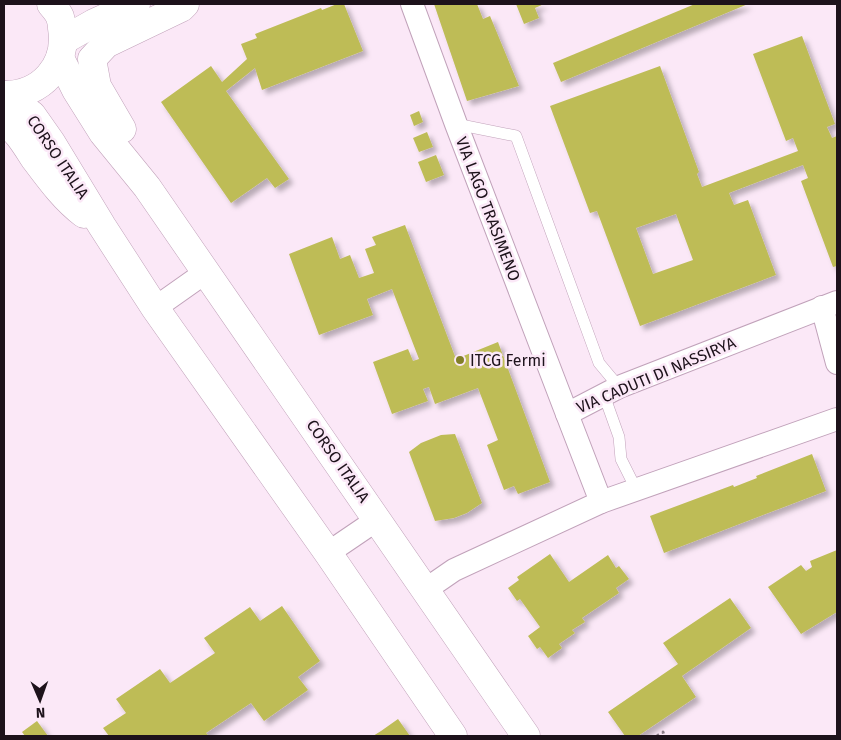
<svg xmlns="http://www.w3.org/2000/svg" width="841" height="740" viewBox="0 0 841 740" font-family="'Fira Sans',sans-serif">
  <style>
    .building { fill: #bebc57; fill-rule: evenodd; filter: url(#shadow) }
    .lines { fill: none; stroke-linecap: round; stroke-linejoin: round }
    .service-casing { stroke: #c1a2ba; stroke-width: 12 }
    .minor-casing { stroke: #c1a2ba; stroke-width: 24 }
    .tertiary-casing { stroke: #c1a2ba; stroke-width: 29 }
    .secondary-casing { stroke: #c1a2ba; stroke-width: 29 }
    .path { stroke: #8a7c87; stroke-width: 3; stroke-dasharray: 2.5 4; stroke-linecap: butt }
    .service { stroke: #fff; stroke-width: 11 }
    .minor { stroke: #fff; stroke-width: 22 }
    .tertiary { stroke: #fff; stroke-width: 28 }
    .secondary { stroke: #fff; stroke-width: 28 }
    .poi-dot { fill: #838028; stroke: #fbe8f7; stroke-width: 2 }
    .labels { text-anchor: middle; dominant-baseline: central; stroke-width: 5; stroke-linejoin: round; paint-order: stroke }
    .street-label { font-size: 16px; fill: #1d121b; stroke: #fbe8f7 }
    .poi-label { font-size: 16px; fill: #1d121b; stroke: #fbe8f7; text-anchor: start }
  </style>
  <defs>
    <filter id="shadow"><feDropShadow dx="4.5" dy="4.5" stdDeviation="2.5" flood-color="#0004"/></filter>
  </defs>
  <rect width="100%" height="100%" fill="#fbe8f7"/>
  <!-- building -->
  <g class="building">
    <polygon points="337,4 344,4 363,51 262,90 255,68 226,91 289,179 275,188 267,178 231,203 161,102 211,66 222,82 247,59 241,44 257,38 255,34 321,8 322,10"/>
    <polygon points="434,4 477,4 483,19 490,16 519,86 467,101"/>
    <polygon points="516,4 544,4 535,8 539,18 524,24"/>
    <polygon points="695,4 748,4 561,82 553,63"/>
    <path d="M802,36L835,124L827,127L832,138L837,136V266L833,267L801,181L808,178L803,165L729,193L734,205L748,200L776,275L640,326L597,211L590,213L550,106L660,66L699,172L697,174L702,187L798,151L793,138L786,141L753,54ZM676,214L693,260L653,274L636,228Z"/>
    <polygon points="419,111 423,122 414,126 410,115"/>
    <polygon points="427,132 433,147 419,152 413,138"/>
    <polygon points="436,155 444,175 426,182 418,162"/>
    <polygon points="405,225 456,359 498,342 550,482 518,494 514,486 504,490 487,445 498,440 478,388 435,404 429,387 423,389 428,401 392,414 373,362 408,349 413,361 419,359 392,289 367,299 373,315 319,335 289,254 332,237 340,259 350,255 359,278 374,273 365,249 376,245 372,237"/>
    <polygon points="455,434 482,503 467,513 454,518 435,521 409,452 421,443 441,435"/>
    <polygon points="812,454 826,491 664,553 650,516 733,485 734,487 757,478 756,476"/>
    <polygon points="837,550 837,612 801,634 768,587 801,565 806,571 812,567 810,561"/>
    <polygon points="550,554 569,582 608,555 616,568 619,566 629,579 616,588 619,593 582,618 585,622 572,630 575,633 559,644 562,648 548,658 540,647 537,649 528,636 540,627 520,599 517,601 508,588 519,580 517,577"/>
    <polygon points="730,598 751,628 682,676 696,697 638,736 625,736 608,712 678,664 663,643"/>
    <polygon points="282,606 320,661 298,677 308,690 264,721 251,703 206,733 209,736 109,736 103,728 126,713 116,699 160,669 170,683 215,653 204,638 250,607 260,621"/>
    <polygon points="398,719 410,736 373,736 381,731"/>
    <polygon points="37,721 48,736 25,736 22,732"/>
  </g>
  <g class="lines">
    <defs>
      <g id="service">
        <polyline points="456,124 516,136 599,363 619,387"/>
        <polyline points="604,395 619,437 621,459 636,489"/>
      </g>
      <g id="minor">
        <polyline points="412,4 456,124 567,414"/>
        <polyline points="822,307 837,363"/>
        <polyline points="155,308 206,272"/>
        <polyline points="601,502 837,419"/>
        <polyline points="328,553 378,519"/>
        <polyline points="425,590 454,570 601,502 567,414 619,387 837,302"/>
      </g>
      <g id="tertiary">
        <polyline points="60,58 76,90 103,133 147,187 526,736"/>
        <polyline points="6,95 32,115 51,142 102,226 155,308 328,553 453,736"/>
        <path d="M4,122C17,130 25,144 34,158C49,178 64,199 84,214"/>
        <polyline points="122,129 97,86 92,59 106,44 181,8 185,4"/>
      </g>
      <g id="secondary">
        <polyline points="64,40 94,23 136,4"/>
        <path d="M4,95C41,95 68,66 62,28C62,25 61,20 60,17C58,12 54,8 51,4"/>
      </g>
    </defs>
    <!-- service casing -->
    <use href="#service" class="service-casing"/>
    <!-- minor casing -->
    <use href="#minor" class="minor-casing"/>
    <!-- tertiary casing -->
    <use href="#tertiary" class="tertiary-casing"/>
    <!-- secondary casing -->
    <use href="#secondary" class="secondary-casing"/>
    <!-- path -->
    <polyline class="path" points="657,736 663,732 664,736"/>
    <!-- service -->
    <use href="#service" class="service"/>
    <!-- minor -->
    <use href="#minor" class="minor"/>
    <!-- tertiary -->
    <use href="#tertiary" class="tertiary"/>
    <!-- secondary -->
    <use href="#secondary" class="secondary"/>
  </g>
  <!-- markers -->
  <circle class="poi-dot" cx="460" cy="360" r="5"/>
  <g class="labels">
    <!-- street labels -->
    <g class="street-label">
      <text transform="translate(58 157) rotate(56)">CORSO ITALIA</text>
      <text transform="translate(488 209) rotate(69)">VIA LAGO TRASIMENO</text>
      <text transform="translate(656 375) rotate(-23)">VIA CADUTI DI NASSIRYA</text>
      <text transform="translate(338 461) rotate(55)">CORSO ITALIA</text>
    </g>
    <!-- poi labels -->
    <g class="poi-label">
      <text x="470" y="360">ITCG Fermi</text>
    </g>
  </g>
  <!-- border -->
  <rect width="841" height="740" fill="none" stroke="#1d121b" stroke-width="10"/>
  <!-- north arrow -->
  <g transform="translate(40 700) rotate(178)" stroke="#fbe8f7" stroke-width="4" paint-order="stroke">
  <path d="M0-4L9 19L0 12L-9 19Z" fill="#1d121b"/>
  <text y="-8" font-size="14" font-weight="bold" text-anchor="middle" fill="#1d121b">N</text>
  </g>
</svg>
